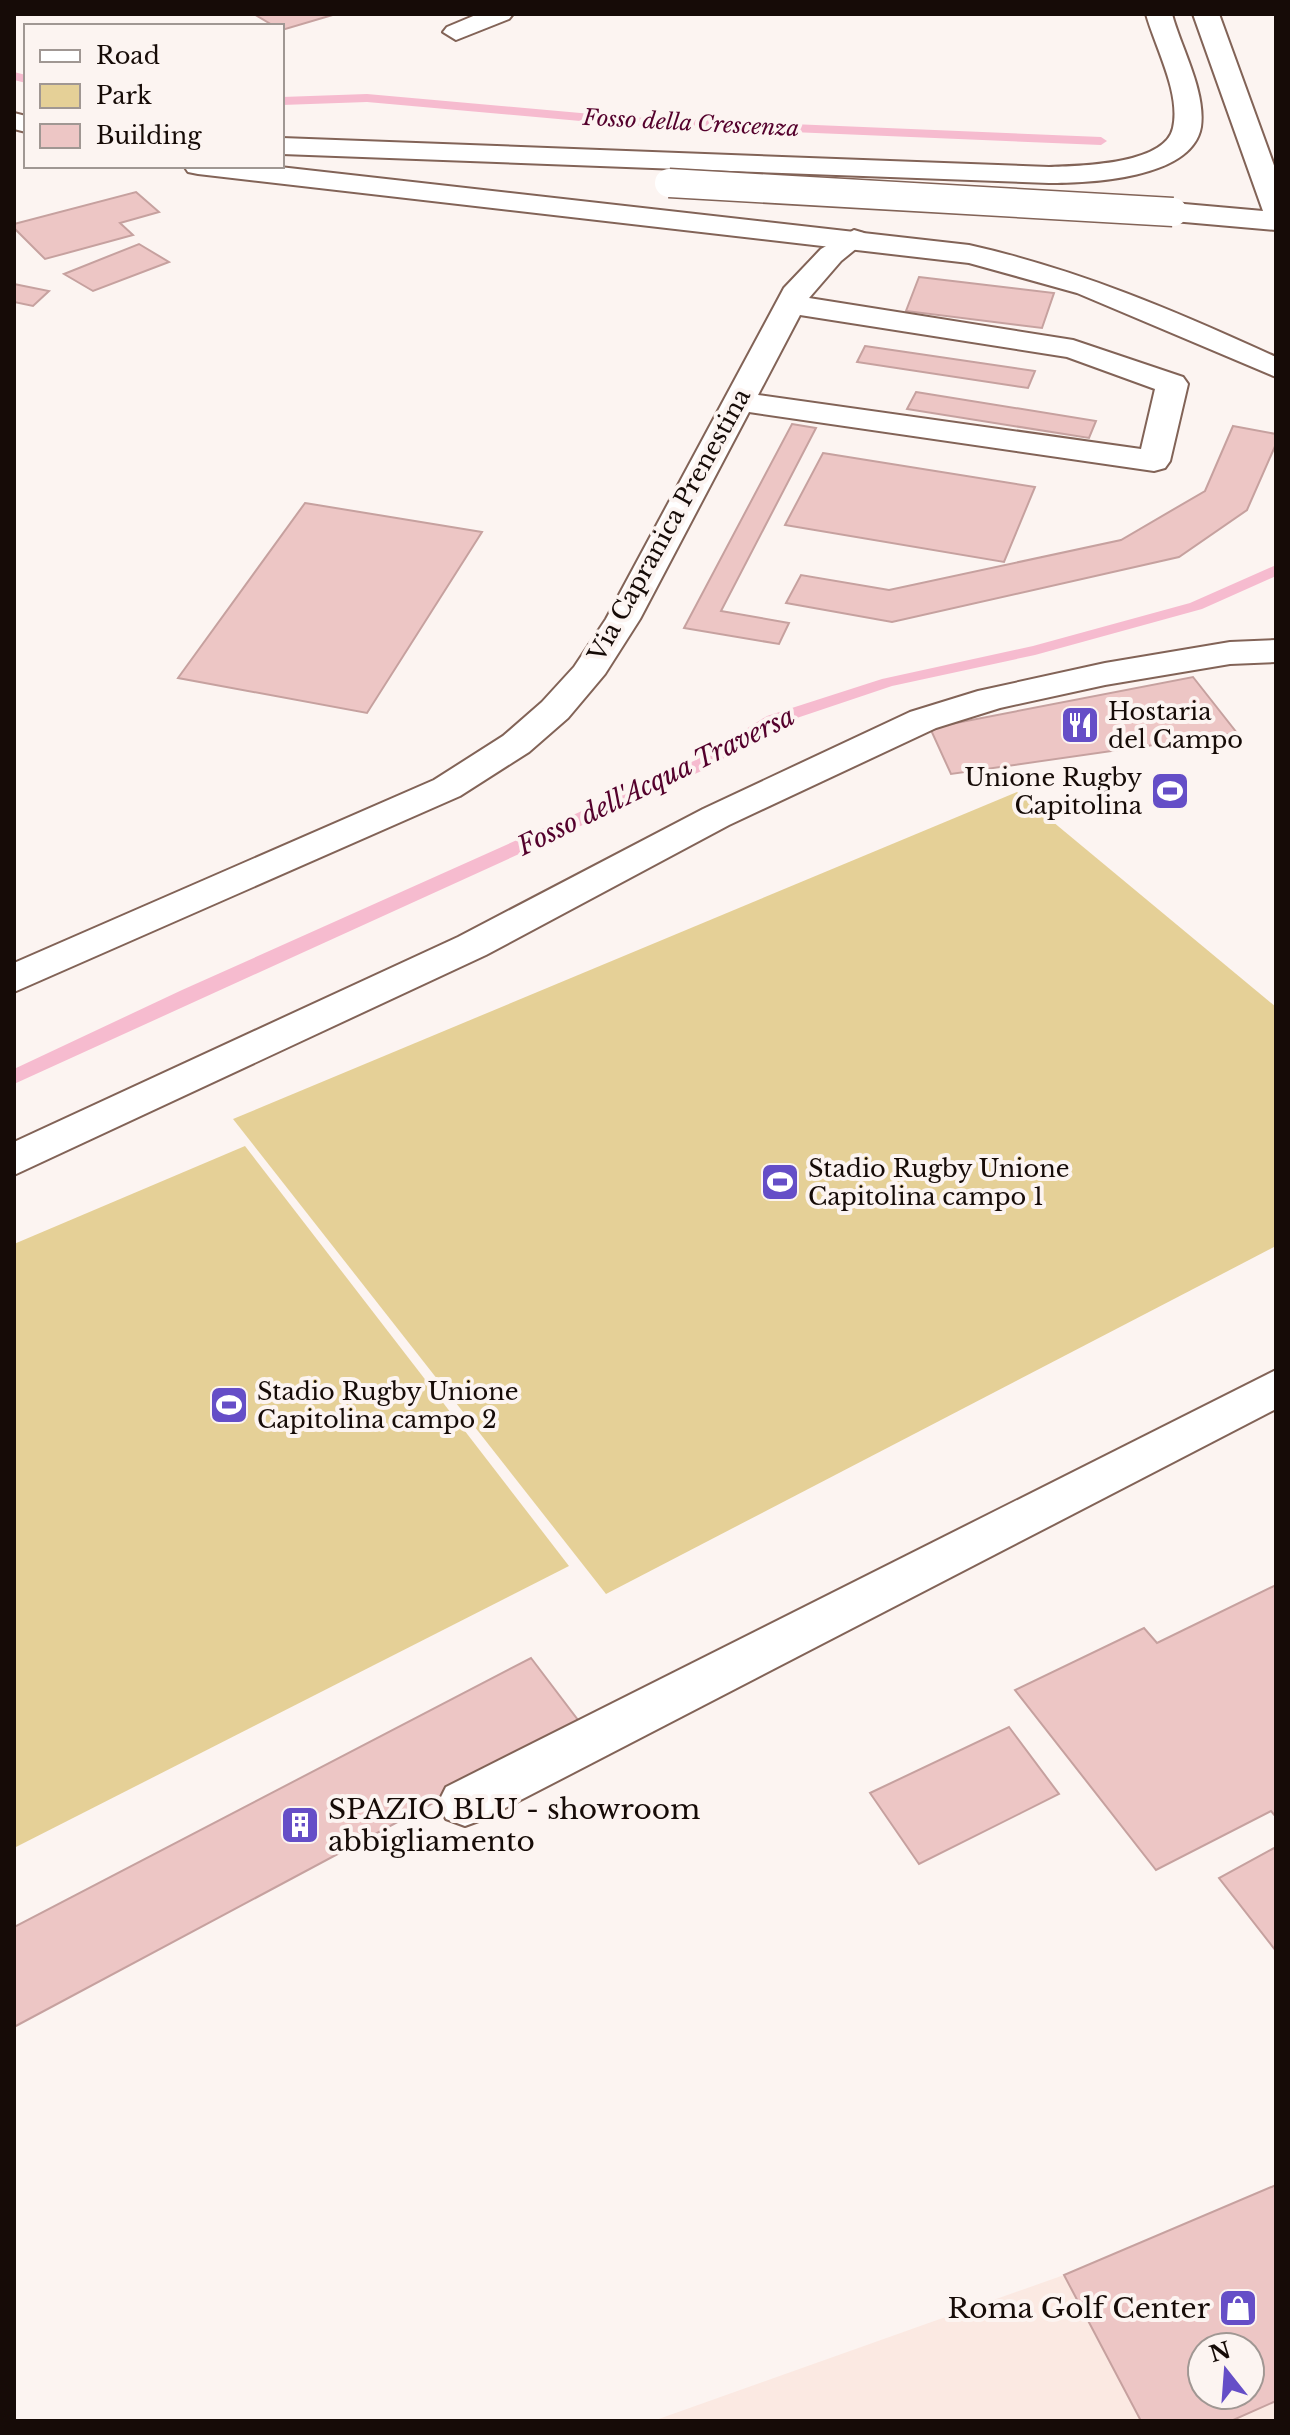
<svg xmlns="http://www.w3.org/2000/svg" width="1290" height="2435" viewBox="0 0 1290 2435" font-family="'Libre Baskerville',serif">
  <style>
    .built { fill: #fbe9e2; fill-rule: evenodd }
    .green { fill: #e5d097 }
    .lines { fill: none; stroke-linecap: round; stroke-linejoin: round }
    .stream { fill: #f6bbcf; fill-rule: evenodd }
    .building { fill: #edc6c5; stroke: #c6a19f; stroke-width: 2; fill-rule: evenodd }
    .minor-casing { stroke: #826357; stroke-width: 4 }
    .major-casing { stroke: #826357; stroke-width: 4 }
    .minor { fill: #fff; fill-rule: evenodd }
    .major { fill: #fff; fill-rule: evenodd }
    .major-bridge-casing { stroke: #826357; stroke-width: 31; stroke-linecap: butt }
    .major-bridge { stroke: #fff; stroke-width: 28 }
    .labels { text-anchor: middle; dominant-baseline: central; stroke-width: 8; stroke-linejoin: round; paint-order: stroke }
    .far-water-label { font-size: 22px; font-style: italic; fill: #54002c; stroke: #fcf4f1 }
    .street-label { font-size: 24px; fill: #160b07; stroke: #fcf4f1 }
    .poi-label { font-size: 24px; fill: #160b07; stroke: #fcf4f1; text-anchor: start }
    .water-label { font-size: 26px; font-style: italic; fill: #54002c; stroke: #fcf4f1 }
    .near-poi-label { font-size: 28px; fill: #160b07; stroke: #fcf4f1; text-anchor: start }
  </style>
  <rect width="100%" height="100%" fill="#fcf4f1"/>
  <!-- built -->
  <path class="built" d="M1276,2185V2421H653L1064,2275ZM1202,2347H1250V2395H1202Z"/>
  <!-- green -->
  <g class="green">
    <polygon points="1017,792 1276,1007 1276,1246 606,1594 233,1119"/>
    <polygon points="245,1146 569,1566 14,1848 14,1244"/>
  </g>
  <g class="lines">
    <!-- stream -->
    <g class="stream">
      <polygon points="14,72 26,75 26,83 14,80"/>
      <polygon points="367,94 625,117 1101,137 1107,141 1101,145 625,125 367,102 282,105 282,97"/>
      <polygon points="1276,565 1276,576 1202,609 1035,655 892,686 779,724 708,768 14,1084 14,1069 182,990 696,760 767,716 882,679 1033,646 1190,603"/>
    </g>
  </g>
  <!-- building -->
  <g class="building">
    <polygon points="254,14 336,14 282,30 282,26 274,26"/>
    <polygon points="136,192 159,212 120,223 133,235 45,259 14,228 14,224"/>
    <polygon points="139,244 169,262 93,291 64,274"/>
    <polygon points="919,277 1054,293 1042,328 906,311"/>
    <polygon points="14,284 49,291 33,306 14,302"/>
    <polygon points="865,346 1035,371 1028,388 857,362"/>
    <polygon points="916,392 1096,421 1089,438 907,409"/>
    <polygon points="792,424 816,428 721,611 789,623 779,644 684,628"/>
    <polygon points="1233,426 1276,434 1276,444 1247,510 1179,557 892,622 786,603 801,575 889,590 1121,540 1205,491"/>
    <polygon points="823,453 1035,487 1004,562 785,525"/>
    <polygon points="305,503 482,532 367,713 178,678"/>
    <polygon points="1193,677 1237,733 951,774 930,728"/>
    <polygon points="1276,1585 1276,1817 1271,1811 1156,1870 1015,1690 1144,1628 1157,1643"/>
    <polygon points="531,1658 581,1724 14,2027 14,1927"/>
    <polygon points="1009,1727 1059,1794 919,1864 870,1793"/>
    <polygon points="1276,1847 1276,1951 1219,1878"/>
    <path d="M1276,2185V2401L1231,2421H1141L1064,2275ZM1202,2347H1250V2395H1202Z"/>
  </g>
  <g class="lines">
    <defs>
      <g id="minor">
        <polygon points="478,14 513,14 509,19 456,40 443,32 447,27"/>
        <polygon points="14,113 26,116 26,132 14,129"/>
        <path d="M854,230L864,233L868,239L841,261L809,298L1073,340L1183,377L1188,384L1170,461L1165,468L1154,471L749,412L640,619L605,674L568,718L529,752L460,796L14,992V963L434,780L503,736L542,702L574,667L606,619L784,288L821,249ZM800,315L1067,357L1155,389L1141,449L758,395Z"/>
        <polygon points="1276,640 1276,662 1230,664 1105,685 1000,708 936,728 729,825 486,955 14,1175 14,1142 458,937 703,809 910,712 978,691 1105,663 1230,642"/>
        <polygon points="1276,1370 1276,1409 484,1819 465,1826 446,1819 438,1803 446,1787"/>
      </g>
      <g id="major">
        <path d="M1146,14H1172C1181,48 1206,91 1201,127C1192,179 1089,183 1049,183L282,154V138L1049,167C1078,166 1165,165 1173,128C1181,93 1155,47 1146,14Z"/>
        <polygon points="1193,14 1219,14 1276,171 1276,230 1173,221 1163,218 1159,212 1163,206 1173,203 1263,211"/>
        <path d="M184,166H271L969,245C1077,269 1176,311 1276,357V377L1077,293L969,263L198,174L188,172Z"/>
      </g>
    </defs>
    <!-- minor casing -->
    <use href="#minor" class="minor-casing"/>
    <!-- major casing -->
    <use href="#major" class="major-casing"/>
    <!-- minor -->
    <use href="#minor" class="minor"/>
    <!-- major -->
    <use href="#major" class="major"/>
    <defs>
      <polyline id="major-bridge" points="669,183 1173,212"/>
    </defs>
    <!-- major-bridge casing -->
    <use href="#major-bridge" class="major-bridge-casing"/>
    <!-- major-bridge -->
    <use href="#major-bridge" class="major-bridge"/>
  </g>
  <!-- icons -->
  <defs>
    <symbol id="restaurant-square" viewBox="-11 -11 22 22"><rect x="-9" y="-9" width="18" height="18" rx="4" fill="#654ec7" stroke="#fcf4f1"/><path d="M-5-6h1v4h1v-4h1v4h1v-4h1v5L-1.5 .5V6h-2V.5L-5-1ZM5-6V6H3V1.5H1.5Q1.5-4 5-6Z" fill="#fff"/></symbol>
    <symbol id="stadium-square" viewBox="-11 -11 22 22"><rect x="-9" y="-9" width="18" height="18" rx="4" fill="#654ec7" stroke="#fcf4f1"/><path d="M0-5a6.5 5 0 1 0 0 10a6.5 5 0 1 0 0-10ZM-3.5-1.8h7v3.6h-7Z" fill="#fff"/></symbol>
    <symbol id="building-square" viewBox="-11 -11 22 22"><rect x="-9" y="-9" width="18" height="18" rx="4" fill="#654ec7" stroke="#fcf4f1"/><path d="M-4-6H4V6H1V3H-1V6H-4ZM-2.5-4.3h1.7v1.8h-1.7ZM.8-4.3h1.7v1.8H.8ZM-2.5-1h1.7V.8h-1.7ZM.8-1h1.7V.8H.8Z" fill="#fff"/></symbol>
    <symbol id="shop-square" viewBox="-11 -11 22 22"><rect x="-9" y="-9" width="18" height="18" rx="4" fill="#654ec7" stroke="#fcf4f1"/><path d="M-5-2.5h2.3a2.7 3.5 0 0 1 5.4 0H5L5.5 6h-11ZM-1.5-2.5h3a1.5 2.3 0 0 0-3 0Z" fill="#fff"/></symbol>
  </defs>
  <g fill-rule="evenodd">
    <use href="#restaurant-square" x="1058" y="703" width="44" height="44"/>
    <use href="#stadium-square" x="1148" y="769" width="44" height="44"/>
    <use href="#stadium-square" x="758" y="1160" width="44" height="44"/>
    <use href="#stadium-square" x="207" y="1383" width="44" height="44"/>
    <use href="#building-square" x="278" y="1803" width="44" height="44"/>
    <use href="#shop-square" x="1216" y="2286" width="44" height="44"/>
  </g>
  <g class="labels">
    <!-- far-water labels -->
    <g class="far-water-label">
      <text transform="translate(691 123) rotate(3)">Fosso della Crescenza</text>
    </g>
    <!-- street labels -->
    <g class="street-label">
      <text transform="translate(669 525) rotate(-61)">Via Capranica Prenestina</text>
    </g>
    <!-- poi labels -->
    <g class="poi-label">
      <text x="1108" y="711">Hostaria<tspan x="1108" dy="28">del Campo</tspan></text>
      <text x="1142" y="777" text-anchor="end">Unione Rugby<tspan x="1142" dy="28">Capitolina</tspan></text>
      <text x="808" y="1168">Stadio Rugby Unione<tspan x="808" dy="28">Capitolina campo 1</tspan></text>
      <text x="257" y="1391">Stadio Rugby Unione<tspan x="257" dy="28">Capitolina campo 2</tspan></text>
    </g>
    <!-- water labels -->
    <g class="water-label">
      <text transform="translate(656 781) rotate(-26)">Fosso dell'Acqua Traversa</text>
    </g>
    <!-- near-poi labels -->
    <g class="near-poi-label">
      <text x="328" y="1809">SPAZIO BLU - showroom<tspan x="328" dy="32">abbigliamento</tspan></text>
      <text x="1210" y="2308" text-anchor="end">Roma Golf Center</text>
    </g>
  </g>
  <!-- border -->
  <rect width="1290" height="2435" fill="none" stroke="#160b07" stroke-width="32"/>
  <!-- legend -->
  <rect x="24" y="24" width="260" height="144" fill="#fcf4f1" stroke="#a09793" stroke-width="2"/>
  <rect x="40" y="50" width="40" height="12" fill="#ffffff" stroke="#a09793" stroke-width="2"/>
  <text x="96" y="64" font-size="24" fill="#160b07">Road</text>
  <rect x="40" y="84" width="40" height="24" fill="#e5d097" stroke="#a09793" stroke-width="2"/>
  <text x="96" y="104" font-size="24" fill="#160b07">Park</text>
  <rect x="40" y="124" width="40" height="24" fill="#edc6c5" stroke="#a09793" stroke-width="2"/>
  <text x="96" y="144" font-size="24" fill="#160b07">Building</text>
  <!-- north arrow -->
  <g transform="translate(1226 2371) rotate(343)"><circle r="38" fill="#fcf4f1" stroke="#a09793" stroke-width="2"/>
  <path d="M0-6L14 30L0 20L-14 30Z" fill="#654ec7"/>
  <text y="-12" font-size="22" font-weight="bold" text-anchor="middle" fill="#160b07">N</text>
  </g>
</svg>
